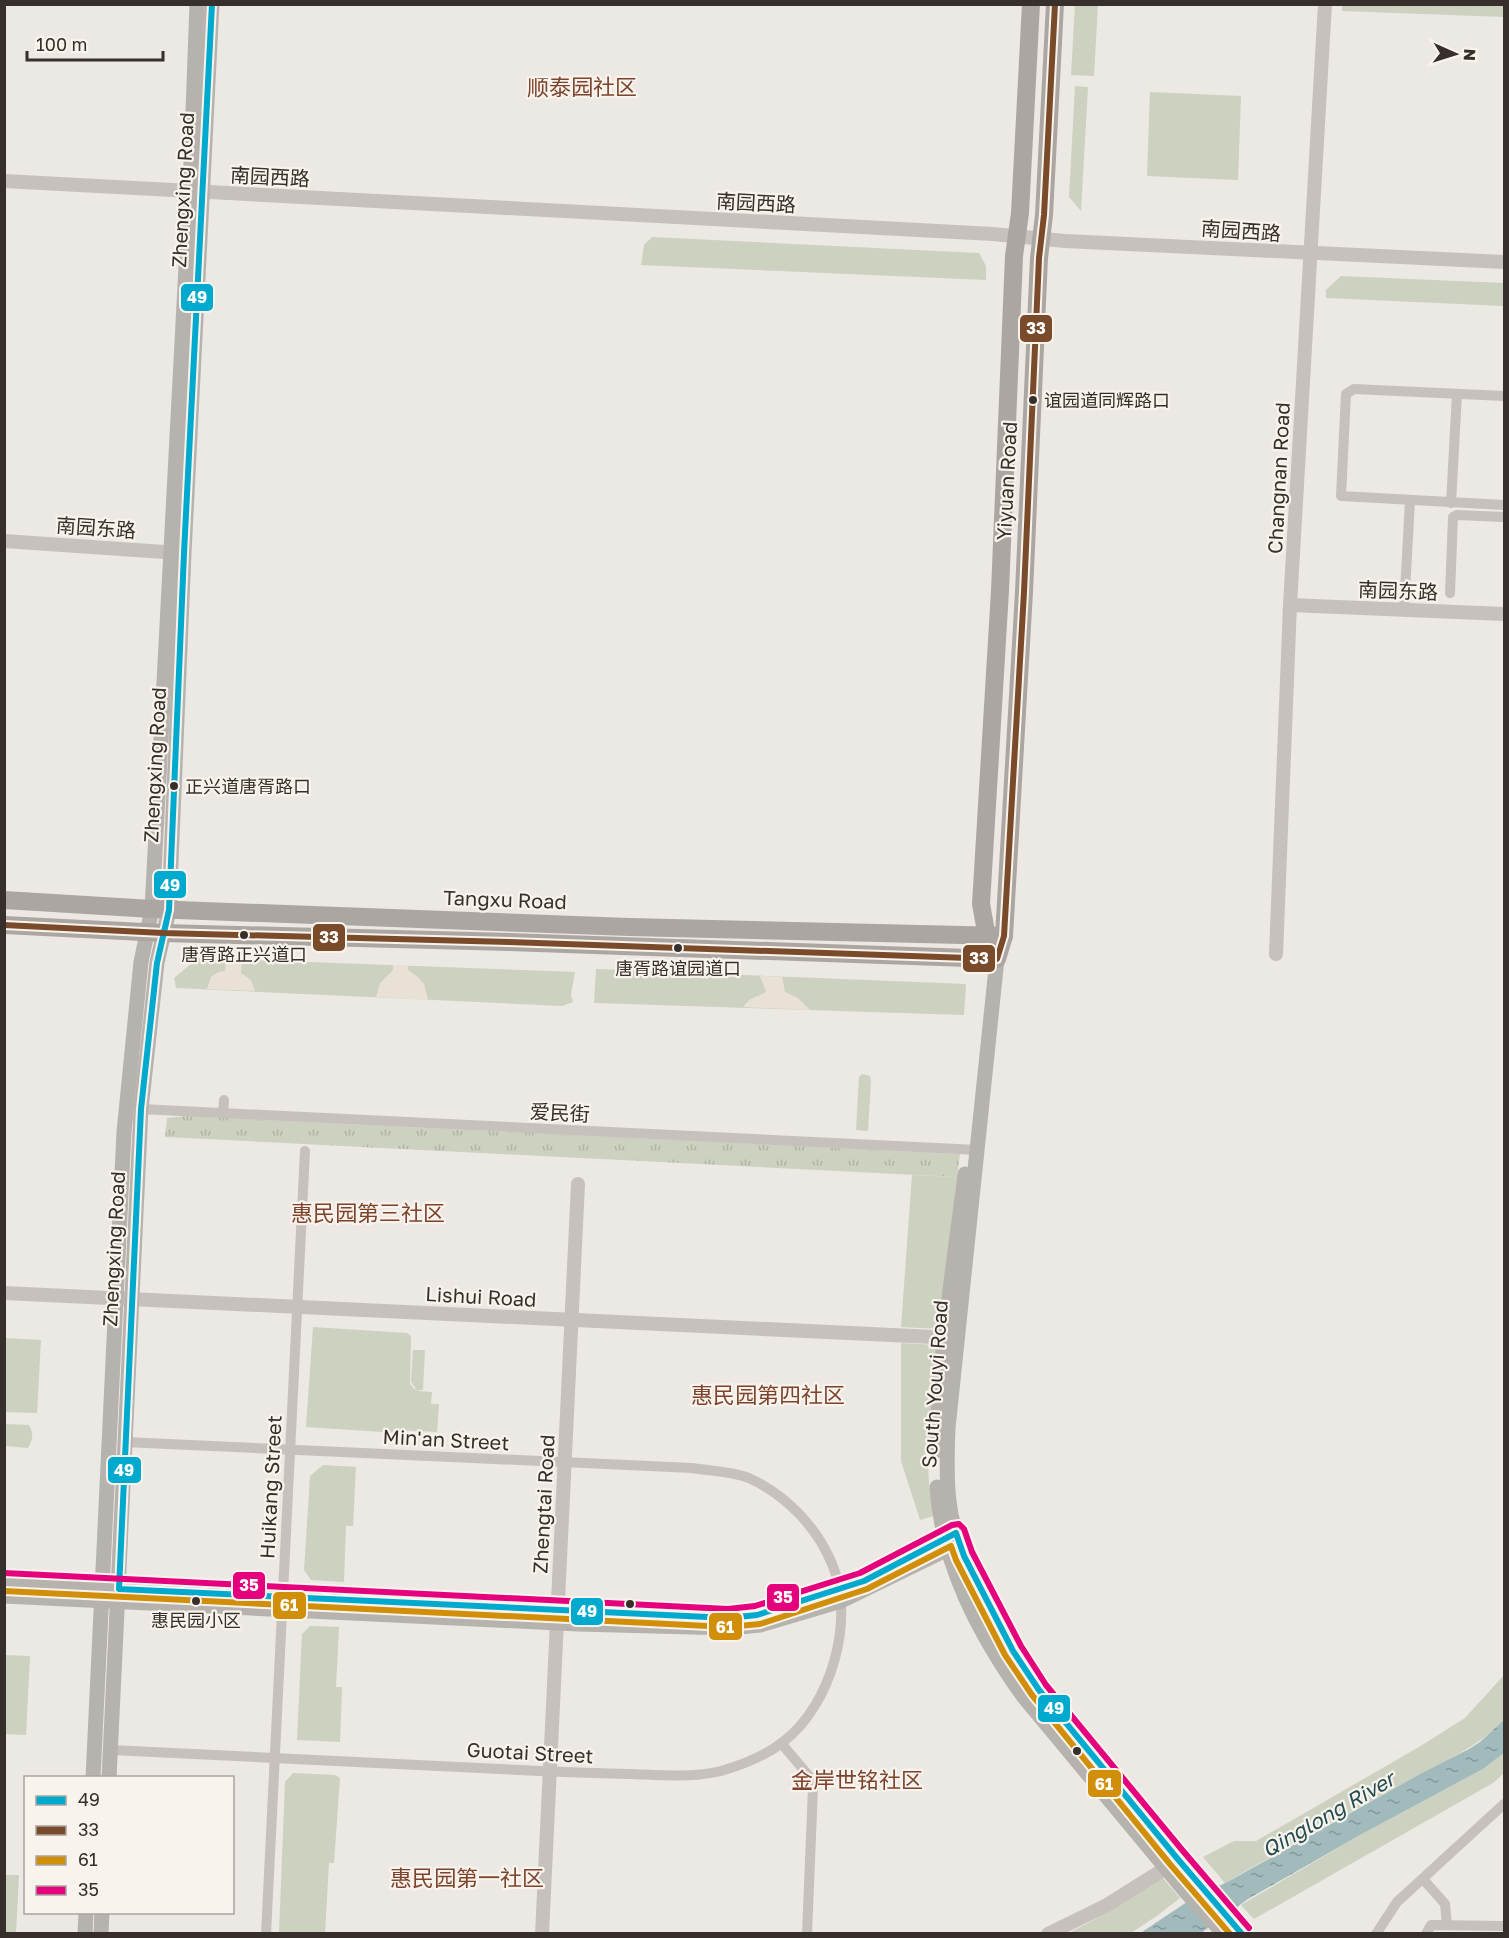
<svg xmlns="http://www.w3.org/2000/svg" width="1509" height="1938" viewBox="0 0 1509 1938" font-family="'Golos Text','Noto Sans SC',sans-serif">
  <style>
    .grass { fill: url(#grass-tufts) }
    .green { fill: #cdd1bf }
    .plaza { fill: #e9e1d5 }
    .water { fill: url(#water-ripples) }
    .lines { fill: none; stroke-linecap: round; stroke-linejoin: round }
    .minor { stroke: #c6c1bc; stroke-width: 10 }
    .tertiary { stroke: #c6c1bc; stroke-width: 14 }
    .secondary { stroke: #b6b2ad; stroke-width: 15 }
    .primary { stroke: #aba6a1; stroke-width: 18 }
    .bus-1-casing { stroke: #f8f3ec; stroke-width: 10 }
    .bus-2-casing { stroke: #f8f3ec; stroke-width: 10 }
    .bus-3-casing { stroke: #f8f3ec; stroke-width: 10 }
    .bus-4-casing { stroke: #f8f3ec; stroke-width: 10 }
    .bus-1 { stroke: #00a9ce; stroke-width: 6 }
    .bus-2 { stroke: #7a4b2a; stroke-width: 6 }
    .bus-3 { stroke: #d18e09; stroke-width: 6 }
    .bus-4 { stroke: #e5007d; stroke-width: 6 }
    .bus-dot { fill: #372f2b; stroke: #f8f3ec; stroke-width: 2 }
    .labels { text-anchor: middle; dominant-baseline: central; stroke-width: 4.5; stroke-linejoin: round; paint-order: stroke }
    .bus-label { font-size: 18px; fill: #372f2b; stroke: #f8f3ec }
    .street-label { font-size: 20px; fill: #372f2b; stroke: #f8f3ec }
    .water-label { font-size: 21px; font-style: italic; fill: #244e54; stroke: #f8f3ec }
    .quarter-label { font-size: 22px; fill: #7d432c; stroke: #f8f3ec }
    .line-badge { stroke: #f8f3ec; stroke-width: 2 }
    .badge-label { font-size: 16px; text-anchor: middle; font-weight: bold; fill: #fff }
  </style>
  <defs>
    <pattern id="grass-tufts" width="24" height="20" patternUnits="userSpaceOnUse" patternTransform="scale(1.5)"><rect width="24" height="20" fill="#cdd1bf"/><path d="M3 7l-1-3M5 7V3M7 7l1-3M15 17l-1-3M17 17v-4M19 17l1-3" fill="none" stroke="#b1b4a4"/></pattern>
    <pattern id="water-ripples" width="26" height="14" patternUnits="userSpaceOnUse" patternTransform="scale(1.5)"><rect width="26" height="14" fill="#a1babc"/><path d="M2 4q2-2 4 0t4 0M15 11q2-2 4 0t4 0" fill="none" stroke="#849899"/></pattern>
  </defs>
  <rect width="100%" height="100%" fill="#ece8e4"/>
  <!-- grass -->
  <polygon class="grass" points="187,1116 960,1154 957,1177 165,1137 167,1118"/>
  <!-- green -->
  <g class="green">
    <polygon points="1075,5 1098,5 1094,76 1071,75"/>
    <polygon points="1342,5 1504,5 1504,17 1342,11"/>
    <polygon points="1075,86 1088,87 1081,211 1069,197"/>
    <polygon points="1150,92 1241,96 1238,180 1147,176"/>
    <polygon points="652,237 979,253 986,266 986,280 641,265 644,245"/>
    <polygon points="1341,276 1504,283 1504,306 1326,298 1326,290"/>
    <polygon points="198,958 575,972 571,995 573,1002 562,1006 176,988 174,978"/>
    <polygon points="596,969 966,984 964,1015 594,1003"/>
    <polygon points="862,1074 870,1076 871,1080 868,1131 856,1130 859,1077"/>
    <polygon points="912,1175 957,1177 940,1329 901,1327"/>
    <path d="M313,1327L407,1333L411,1336V1340L410,1384C415,1392 422,1391 432,1392L431,1404H439L437,1432L399,1430L398,1433L306,1427Z"/>
    <polygon points="5,1338 41,1340 37,1413 5,1412"/>
    <polygon points="901,1343 938,1345 928,1465 929,1484 934,1516 920,1520 901,1461"/>
    <polygon points="413,1350 425,1350 423,1390 417,1390 411,1382"/>
    <path d="M4,1424L29,1425C34,1434 33,1439 28,1448L5,1446Z"/>
    <polygon points="323,1465 356,1467 353,1526 346,1526 344,1582 311,1580 304,1570 310,1476"/>
    <polygon points="310,1626 339,1627 336,1687 342,1687 340,1742 297,1740 302,1634"/>
    <polygon points="5,1655 30,1656 26,1735 5,1734"/>
    <path d="M1504,1675V1720C1476,1749 1439,1763 1404,1783C1344,1816 1284,1849 1225,1883L1203,1857L1234,1841H1256L1419,1747L1465,1718Z"/>
    <polygon points="1504,1753 1504,1773 1493,1783 1254,1919 1241,1905 1360,1835 1483,1769"/>
    <polygon points="293,1773 335,1775 340,1778 334,1863 329,1863 325,1933 279,1933 285,1782"/>
    <polygon points="4,1875 19,1875 16,1933 5,1933"/>
    <polygon points="1162,1877 1180,1898 1158,1915 1131,1933 1067,1934 1110,1911"/>
  </g>
  <!-- plaza -->
  <g class="plaza">
    <polygon points="226,959 242,959 241,973 251,980 255,991 207,989 211,977 218,972 225,971"/>
    <polygon points="393,965 408,965 408,970 418,977 424,984 428,1000 376,997 380,983 393,970"/>
    <polygon points="760,976 782,977 785,992 798,998 810,1010 743,1007 749,1000 766,992"/>
  </g>
  <!-- water -->
  <polygon class="water" points="1504,1720 1504,1753 1483,1769 1360,1835 1248,1899 1201,1933 1139,1934 1187,1902 1231,1880 1420,1774 1469,1749 1480,1742"/>
  <g class="lines">
    <!-- minor -->
    <g class="minor">
      <polyline points="1504,396 1354,389 1346,394 1341,496 1504,505"/>
      <polyline points="1451,503 1457,394"/>
      <polyline points="1450,593 1453,517 1457,515 1504,517"/>
      <polyline points="1404,609 1410,501"/>
      <polyline points="141,1109 978,1150"/>
      <polyline points="223,1113 224,1100"/>
      <polyline points="781,1743 809,1776 813,1788 807,1934"/>
      <path d="M111,1750C247,1757 383,1763 519,1770C556,1772 594,1773 631,1774C660,1775 692,1778 721,1771C742,1765 765,1756 783,1742C831,1706 856,1619 832,1564C817,1527 786,1495 749,1478C731,1471 710,1471 692,1468L124,1442"/>
      <polyline points="1423,1879 1445,1904 1447,1925"/>
      <polyline points="266,1934 305,1151"/>
      <polyline points="1376,1934 1397,1902 1504,1804"/>
      <polyline points="1426,1934 1431,1925 1504,1926"/>
    </g>
    <!-- tertiary -->
    <g class="tertiary">
      <polyline points="4,181 993,234 1065,241 1504,262"/>
      <polyline points="4,541 179,553"/>
      <polyline points="1290,605 1504,614"/>
      <polyline points="1276,954 1290,605 1325,4"/>
      <polyline points="4,1293 955,1338"/>
      <polyline points="542,1934 578,1184"/>
      <polyline points="1048,1934 1107,1905 1166,1868 1172,1861"/>
    </g>
    <!-- secondary -->
    <g class="secondary">
      <path d="M997,959L948,1428C947,1452 946,1477 949,1501C953,1540 972,1574 990,1607C1005,1636 1020,1664 1039,1690L1176,1857L1242,1934"/>
      <path d="M937,1451C938,1358 954,1266 965,1174"/>
      <path d="M937,1487C942,1564 979,1634 1023,1696L1185,1891L1224,1934"/>
      <polyline points="900,1562 953,1534"/>
      <polyline points="4,1582 282,1597 728,1618 757,1615 854,1585"/>
      <polyline points="4,1596 578,1624 730,1628 760,1625 841,1601 956,1545"/>
      <polyline points="93,1778 124,1132 141,962 152,909 190,191 197,4"/>
      <polyline points="109,1778 141,1109 157,963 169,910 184,553 212,4"/>
      <polyline points="85,1934 86,1912"/>
      <polyline points="101,1934 102,1912"/>
    </g>
    <!-- primary -->
    <g class="primary">
      <polyline points="4,900 152,909 629,927 1004,936"/>
      <polyline points="4,925 163,933 509,942 997,959 1004,936 1024,592 1039,258 1044,215 1055,4"/>
      <polyline points="987,949 987,937 981,904 1000,591 1014,256 1020,213 1031,4"/>
    </g>
    <defs>
      <polyline id="bus-1" points="212,4 184,553 169,910 157,963 141,1109 119,1589 728,1618 757,1615 864,1581 956,1533 964,1556 1013,1651 1039,1690 1176,1857 1242,1934"/>
      <polyline id="bus-2" points="4,925 163,933 509,942 997,959 1004,936 1024,592 1039,258 1044,215 1055,4"/>
      <polyline id="bus-3" points="4,1591 728,1627 760,1624 867,1589 951,1546 956,1560 1005,1655 1032,1695 1169,1863 1230,1934"/>
      <polyline id="bus-4" points="4,1573 728,1609 755,1606 860,1573 952,1525 959,1524 964,1529 972,1552 1021,1646 1046,1685 1183,1851 1249,1928"/>
    </defs>
    <!-- bus-1 casing -->
    <use href="#bus-1" class="bus-1-casing"/>
    <!-- bus-2 casing -->
    <use href="#bus-2" class="bus-2-casing"/>
    <!-- bus-3 casing -->
    <use href="#bus-3" class="bus-3-casing"/>
    <!-- bus-4 casing -->
    <use href="#bus-4" class="bus-4-casing"/>
    <!-- bus-1 -->
    <use href="#bus-1" class="bus-1"/>
    <!-- bus-2 -->
    <use href="#bus-2" class="bus-2"/>
    <!-- bus-3 -->
    <use href="#bus-3" class="bus-3"/>
    <!-- bus-4 -->
    <use href="#bus-4" class="bus-4"/>
  </g>
  <!-- markers -->
  <g class="bus-dot">
    <circle cx="1033" cy="400" r="5"/>
    <circle cx="174" cy="786" r="5"/>
    <circle cx="244" cy="935" r="5"/>
    <circle cx="678" cy="948" r="5"/>
    <circle cx="196" cy="1601" r="5"/>
    <circle cx="630" cy="1604" r="5"/>
    <circle cx="1077" cy="1751" r="5"/>
  </g>
  <g class="labels">
    <!-- bus labels -->
    <g class="bus-label">
      <text x="1044" y="400" text-anchor="start">谊园道同辉路口</text>
      <text x="185" y="786" text-anchor="start">正兴道唐胥路口</text>
      <text x="244" y="954">唐胥路正兴道口</text>
      <text x="678" y="968">唐胥路谊园道口</text>
      <text x="196" y="1620">惠民园小区</text>
    </g>
    <!-- street labels -->
    <g class="street-label">
      <text transform="translate(270 176) rotate(3)">南园西路</text>
      <text transform="translate(182 190) rotate(-87)">Zhengxing Road</text>
      <text transform="translate(756 202) rotate(3)">南园西路</text>
      <text transform="translate(1241 230) rotate(4)">南园西路</text>
      <text transform="translate(1278 478) rotate(-87)">Changnan Road</text>
      <text transform="translate(1006 481) rotate(-87)">Yiyuan Road</text>
      <text transform="translate(96 527) rotate(4)">南园东路</text>
      <text transform="translate(1398 590) rotate(2)">南园东路</text>
      <text transform="translate(154 765) rotate(-87)">Zhengxing Road</text>
      <text transform="translate(505 899) rotate(2)">Tangxu Road</text>
      <text transform="translate(560 1112) rotate(3)">爱民街</text>
      <text transform="translate(113 1249) rotate(-87)">Zhengxing Road</text>
      <text transform="translate(481 1296) rotate(3)">Lishui Road</text>
      <text transform="translate(934 1384) rotate(-86)">South Youyi Road</text>
      <text transform="translate(446 1439) rotate(3)">Min'an Street</text>
      <text transform="translate(270 1487) rotate(-87)">Huikang Street</text>
      <text transform="translate(543 1504) rotate(-87)">Zhengtai Road</text>
      <text transform="translate(530 1752) rotate(3)">Guotai Street</text>
    </g>
    <!-- water labels -->
    <g class="water-label">
      <text transform="translate(1328 1814) rotate(-30)">Qinglong River</text>
    </g>
    <!-- quarter labels -->
    <g class="quarter-label">
      <text x="582" y="86">顺泰园社区</text>
      <text x="368" y="1212">惠民园第三社区</text>
      <text x="768" y="1394">惠民园第四社区</text>
      <text x="857" y="1779">金岸世铭社区</text>
      <text x="467" y="1877">惠民园第一社区</text>
    </g>
  </g>
  <g class="line-badge">
    <rect x="180" y="283" width="34" height="29" rx="6" fill="#00a9ce"/>
    <rect x="1019" y="314" width="34" height="29" rx="6" fill="#7a4b2a"/>
    <rect x="153" y="870" width="34" height="29" rx="6" fill="#00a9ce"/>
    <rect x="312" y="923" width="34" height="29" rx="6" fill="#7a4b2a"/>
    <rect x="962" y="944" width="34" height="29" rx="6" fill="#7a4b2a"/>
    <rect x="107" y="1456" width="35" height="28" rx="6" fill="#00a9ce"/>
    <rect x="232" y="1571" width="34" height="29" rx="6" fill="#e5007d"/>
    <rect x="766" y="1583" width="34" height="29" rx="6" fill="#e5007d"/>
    <rect x="272" y="1591" width="35" height="29" rx="6" fill="#d18e09"/>
    <rect x="570" y="1597" width="34" height="29" rx="6" fill="#00a9ce"/>
    <rect x="708" y="1612" width="35" height="29" rx="6" fill="#d18e09"/>
    <rect x="1037" y="1694" width="34" height="29" rx="6" fill="#00a9ce"/>
    <rect x="1087" y="1769" width="35" height="29" rx="6" fill="#d18e09"/>
  </g>
  <g class="badge-label">
    <text x="197" y="303">49</text>
    <text x="1036" y="334">33</text>
    <text x="170" y="891">49</text>
    <text x="329" y="943">33</text>
    <text x="979" y="964">33</text>
    <text x="124" y="1476">49</text>
    <text x="249" y="1591">35</text>
    <text x="783" y="1603">35</text>
    <text x="289" y="1611">61</text>
    <text x="587" y="1617">49</text>
    <text x="725" y="1633">61</text>
    <text x="1054" y="1714">49</text>
    <text x="1104" y="1790">61</text>
  </g>
  <!-- border -->
  <rect width="1509" height="1938" fill="none" stroke="#372f2b" stroke-width="12"/>
  <!-- legend -->
  <rect x="24" y="1776" width="210" height="138" fill="#f8f3ec" stroke="#aba59f" stroke-width="1.5"/>
  <rect x="36" y="1796" width="30" height="9" fill="#00a9ce" stroke="#aba59f" stroke-width="1.5"/>
  <text x="78" y="1806" font-size="18" fill="#372f2b">49</text>
  <rect x="36" y="1826" width="30" height="9" fill="#7a4b2a" stroke="#aba59f" stroke-width="1.5"/>
  <text x="78" y="1836" font-size="18" fill="#372f2b">33</text>
  <rect x="36" y="1856" width="30" height="9" fill="#d18e09" stroke="#aba59f" stroke-width="1.5"/>
  <text x="78" y="1866" font-size="18" fill="#372f2b">61</text>
  <rect x="36" y="1886" width="30" height="9" fill="#e5007d" stroke="#aba59f" stroke-width="1.5"/>
  <text x="78" y="1896" font-size="18" fill="#372f2b">35</text>
  <!-- north arrow -->
  <g transform="translate(1455 54) rotate(93)" stroke="#f8f3ec" stroke-width="4.5" paint-order="stroke">
  <path d="M0-4.5L10 22L0 15L-10 22Z" fill="#372f2b"/>
  <text y="-9" font-size="16" font-weight="bold" text-anchor="middle" fill="#372f2b">N</text>
  </g>
  <!-- scale -->
  <path d="M27 51v9h136v-9" fill="none" stroke="#372f2b" stroke-width="3"/>
  <text x="36" y="51" font-size="18" fill="#372f2b" stroke="#f8f3ec" stroke-width="4.5" paint-order="stroke">100 m</text>
</svg>
